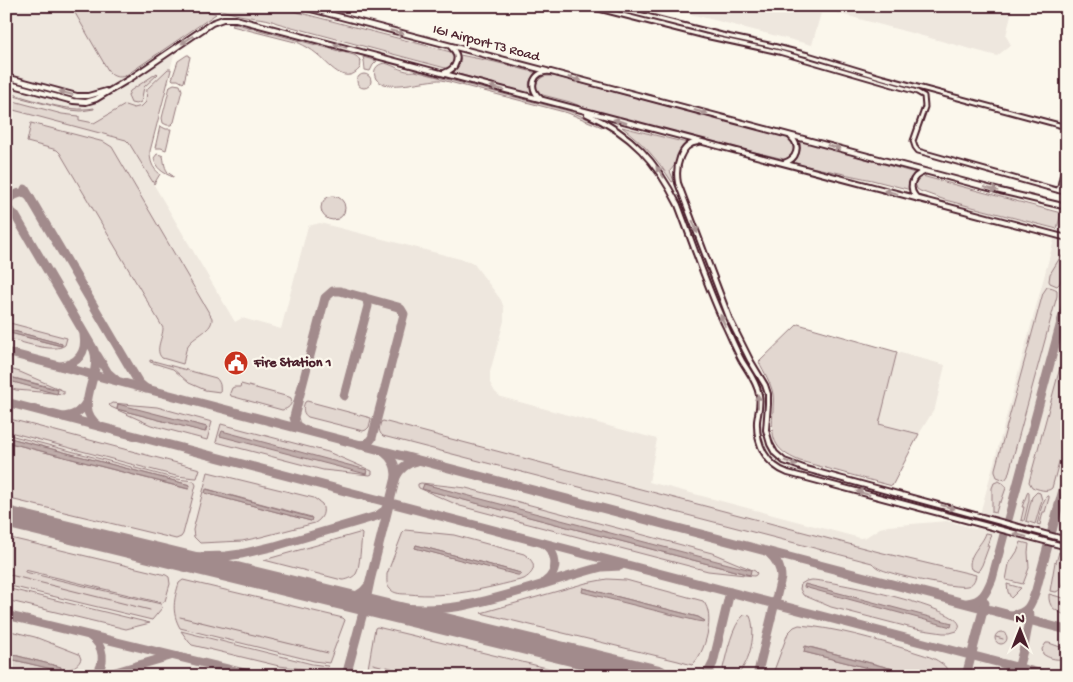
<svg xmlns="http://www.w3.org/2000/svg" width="1073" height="682" viewBox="0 0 1073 682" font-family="'Gochi Hand',sans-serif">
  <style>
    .built { fill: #eee7de }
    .green { fill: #e2d7d0; stroke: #967b7e; fill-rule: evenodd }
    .water { fill: #bfadaa; stroke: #907477 }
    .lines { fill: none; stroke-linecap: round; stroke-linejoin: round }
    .stream { stroke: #907477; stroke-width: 1 }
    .taxiway { stroke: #a28b8c; stroke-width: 9 }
    .runway { stroke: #a28b8c; stroke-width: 22 }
    .tertiary-casing { stroke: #4a1f2b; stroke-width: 7 }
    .secondary-casing { stroke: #4a1f2b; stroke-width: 8 }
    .tertiary { stroke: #fbf7ec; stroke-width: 3 }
    .secondary { stroke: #fbf7ec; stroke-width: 4 }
    .oneway { fill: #ab9695 }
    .labels { text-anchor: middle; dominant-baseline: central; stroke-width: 4.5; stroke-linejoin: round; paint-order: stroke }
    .street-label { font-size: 14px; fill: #4a1f2b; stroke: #fbf7ec }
    .poi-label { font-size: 14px; font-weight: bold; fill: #4a1f2b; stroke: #fbf7ec; text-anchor: start }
  </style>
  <rect width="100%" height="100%" fill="#fbf7ec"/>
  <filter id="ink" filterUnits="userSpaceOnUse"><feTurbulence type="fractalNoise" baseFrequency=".02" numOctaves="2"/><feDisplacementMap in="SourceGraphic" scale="10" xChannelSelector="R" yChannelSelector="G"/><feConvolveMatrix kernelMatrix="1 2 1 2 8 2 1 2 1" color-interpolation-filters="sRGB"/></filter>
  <g filter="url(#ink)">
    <!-- built -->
    <g class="built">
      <polygon points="6,6 187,6 144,168 235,322 242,318 281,329 308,226 320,223 468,261 474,264 501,300 504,308 504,321 490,372 490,383 495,392 501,397 657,439 649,482 860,538 866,537 880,528 888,526 947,521 976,529 1067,192 1067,581 1065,587 1067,589 1067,676 6,676"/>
      <polygon points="659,6 1013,6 1006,36 1011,45 997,56 822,9 812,45"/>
      <polygon points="897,352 945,365 935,408 919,434 879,424"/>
    </g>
    <!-- green -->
    <g class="green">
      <path d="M71,6H189L214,13L216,14L125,76C119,78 113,77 109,72Z"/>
      <path d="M208,6H274L451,52L455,57V63L449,67L445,68L277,23C266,18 262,19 250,17C236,15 222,10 208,6Z"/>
      <path d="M233,23L354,55C360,58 362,62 360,68C345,87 329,64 317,54C311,49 305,46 299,43L232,26Z"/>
      <polygon points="187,55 189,55 190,57 184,82 183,83 178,80 173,80 172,79 178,61"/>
      <path d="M460,55L495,62L537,73C529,78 527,85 532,94L451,72C459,69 461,63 460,55Z"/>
      <polygon points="363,57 377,61 373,65 370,71 365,70 364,61"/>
      <path d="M385,63C396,66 403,73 415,71L569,111L603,125L602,127L568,113L442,80C424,79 388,93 376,79C372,71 376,64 385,63Z"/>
      <path d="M168,69H171V70L150,151C150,161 152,168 160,174L154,184L129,143L126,140L6,108V99L62,114L79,116V120L94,123L125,105L134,108L142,106L146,102L147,89Z"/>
      <polygon points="157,73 158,74 144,87 141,102 136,104 131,103 128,96 130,91"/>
      <circle cx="364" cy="81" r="7"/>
      <path d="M545,76H554L788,138C795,142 797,150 791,157L784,159L742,149L590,110L570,102L539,94C533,86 537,79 545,76Z"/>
      <polygon points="174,84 180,85 182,90 174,122 171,125 167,125 163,123 162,118 170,86"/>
      <path d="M6,92C32,99 68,113 94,108V109L81,111L69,110L6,94Z"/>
      <path d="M31,123L104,142L112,147L212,318C213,330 196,335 189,344C185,349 185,357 183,364L162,358C154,350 163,338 163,328L60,153L57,150L27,142Z"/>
      <polygon points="160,126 166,129 171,129 166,150 161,148 155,148"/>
      <path d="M622,127L687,143L681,151L677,166H674L670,171L674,181L672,182C657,159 644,144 622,127Z"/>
      <path d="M800,140L915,173L910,179L911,190L872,180L793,163C800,156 801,150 800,140Z"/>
      <path d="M157,154L161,155L163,156C165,165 164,171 173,176V177C163,173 155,168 154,158Z"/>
      <polygon points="922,176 1061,213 1057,229 945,200 920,191 917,189 915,183 917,178"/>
      <circle cx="333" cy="208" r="12"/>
      <polygon points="1061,256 1065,257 1062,268 1064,269 1060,283 1057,286 1050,283 1049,281 1050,274"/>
      <path d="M1047,287C1051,287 1054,288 1057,290V296L1008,476L1005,480L997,477L995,472V469L1043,293Z"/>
      <path d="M6,322L67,338L65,345C54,354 19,341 6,338V332L61,346L62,344L6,329Z"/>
      <path d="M798,324L897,352L879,424L919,434L892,486L800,461C772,450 771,437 773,410C773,405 774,399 773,394C771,383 764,372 759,362Z"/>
      <path d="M1067,342V432L1052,488C1047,493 1038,489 1032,487L1029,482Z"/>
      <path d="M150,360L216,378C220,382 221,386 220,392L205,390L189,383L173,369L150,362Z"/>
      <polygon points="6,368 20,372 64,391 64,394 16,390 6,387 6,380 57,393 58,389 6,376"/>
      <path d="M241,384L289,397L291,398C293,405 288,409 282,410L231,396L230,393L232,388L234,387H240Z"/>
      <path d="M307,401L371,418V419L369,427L366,430L363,431L308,417C303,414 302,408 305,402Z"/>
      <path d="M112,403L157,407L212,422L207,440L151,425L111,407L109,405ZM118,405L206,427V432L117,409Z"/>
      <polygon points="6,418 200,469 197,478 196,478 176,476 6,431"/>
      <path d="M383,421L879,552L976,575C975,580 973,585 967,586C955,589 888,574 878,568C876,567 874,565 872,563L383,436C378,432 379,428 381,422Z"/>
      <polygon points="221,424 328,452 372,471 372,474 370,475 323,470 216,442"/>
      <polygon points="6,434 177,479 194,481 196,485 183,534 181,537 176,539 6,498 6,442 188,489 190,485 6,437"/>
      <path d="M208,472L314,498L322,504C325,512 323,518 315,523L261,537L242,541L200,543L194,537L193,530ZM207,489L311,517V521L205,493Z"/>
      <polygon points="999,481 1004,484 1006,488 1001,502 999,502 996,513 992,512 992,488 994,483"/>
      <path d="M421,483L466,488L712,553L755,571L757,573L756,575L754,576L708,571L460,506L419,488L418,486V484ZM424,484L750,575L423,489Z"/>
      <polygon points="1028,491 1029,493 1029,500 1024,521 1021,520 1024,507 1022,507"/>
      <polygon points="1037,492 1040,493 1042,500 1035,524 1026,521 1032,497"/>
      <path d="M1047,496H1049V498L1045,512H1043L1040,525L1037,524C1040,515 1041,503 1047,496Z"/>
      <path d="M405,530L454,535L524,554C536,562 537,571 524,579C485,589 449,598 408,594C402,594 394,594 390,589C386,585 387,580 387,574L403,532ZM416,545L517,572L520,575L415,548Z"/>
      <path d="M359,533H361L362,534C361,542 360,568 356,574C352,578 347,580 342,580L264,560Z"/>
      <path d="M986,533L991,534L987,546H989L982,565L978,572L971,569C966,556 983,544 986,533Z"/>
      <polygon points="6,537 166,575 169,577 170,584 165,601 162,603 25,570 25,572 161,604 162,608 152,620 6,585"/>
      <polygon points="1021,542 1029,544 1028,552 1029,568 1023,584 1006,580 1009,564 1018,550"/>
      <path d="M1059,552L1063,554C1061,566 1070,586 1056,592L1050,591L1055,562L1056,563Z"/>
      <path d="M607,579L626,580L703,601C716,615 705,654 692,665L678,661L481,613L586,583ZM583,588L698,617L705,621Z"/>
      <path d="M183,580L343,618L345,620L329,663L314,661L180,628C171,612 174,599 179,583Z"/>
      <path d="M812,580C833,581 952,606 959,624C960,627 959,628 957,631L950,633H943L916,629L831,607L803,595L800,589L801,584L806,581Z"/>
      <polygon points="1007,584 1021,588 1011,598 1008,592"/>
      <polygon points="6,588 150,623 126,629 6,600"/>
      <path d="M1049,594L1067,599V616C1055,610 1048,608 1049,594Z"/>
      <path d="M744,615L750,616C757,632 750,662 738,674L733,675L726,673L723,668C727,653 732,625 744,615Z"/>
      <path d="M799,625C836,628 874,639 909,650C919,654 932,656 941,663C946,666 948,671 949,676H920L806,646L804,652L892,674L894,673L898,674L900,676L895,674L892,676H772L788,633L794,627Z"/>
      <polygon points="377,627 580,676 375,676 367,674 375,628"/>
      <path d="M6,630L35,637L79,654L81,659C74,678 24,676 6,676V658L60,671L61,667L6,653Z"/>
      <polygon points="181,631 312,664 328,666 327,669 322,671 279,666 192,645 189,642"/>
      <circle cx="1001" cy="638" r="6"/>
      <path d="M1046,643H1049L1063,648L1064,654L1062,659C1056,660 1048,658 1043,654L1042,649Z"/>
    </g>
    <!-- water -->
    <g class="water">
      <polygon points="6,329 62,344 62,346 6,332"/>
      <polygon points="6,376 58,390 57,394 6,380"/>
      <polygon points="118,404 207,427 205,432 117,409"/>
      <polygon points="222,431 367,470 366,474 220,436"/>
      <polygon points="6,437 190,485 189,489 6,442"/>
      <polygon points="424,484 751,570 750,575 422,489"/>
      <polygon points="206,489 312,518 311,521 205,493"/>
      <polygon points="416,545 517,572 521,573 520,575 517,575 415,548"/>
      <polygon points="805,584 952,623 951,627 804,587"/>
      <polygon points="583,588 698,617 705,621 704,622 697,621 582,592"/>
      <polygon points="805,646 920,676 900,676 898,674 894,673 892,674 804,652"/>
      <polygon points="6,653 61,667 60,671 6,658"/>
    </g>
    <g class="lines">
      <!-- stream -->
      <g class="stream">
        <polyline points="6,574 150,610"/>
        <polyline points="180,617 328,653"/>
        <polyline points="996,637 1003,639"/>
        <polyline points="373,664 381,666"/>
        <polyline points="387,667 422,676"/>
      </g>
      <!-- taxiway -->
      <g class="taxiway">
        <polyline points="25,189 139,383 146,389"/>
        <path d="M6,200C15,195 22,189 30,197"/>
        <path d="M6,208L15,215L94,350C103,376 71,407 99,426"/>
        <polyline points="6,352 1067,630"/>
        <polyline points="97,355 108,373 116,380"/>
        <path d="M61,366C78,364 87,352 84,335"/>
        <polyline points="344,396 368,306 367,300 364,297"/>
        <polyline points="6,402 1050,676"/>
        <path d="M64,417C75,416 82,411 87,401"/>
        <polyline points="302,429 296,425 294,417 325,298 333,291 340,291 398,307 401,309 404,314 372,438 367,444 360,445"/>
        <path d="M384,452C393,459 396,466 396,477"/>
        <path d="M543,543C558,553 559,572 545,582"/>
        <polyline points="148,552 192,557 226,556 241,554 275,546 377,516 385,510 389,502"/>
        <path d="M340,598C352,599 361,596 368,586"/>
        <path d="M356,602C391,608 427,612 462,606C510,597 555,579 602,567L620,566"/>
        <path d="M967,603C983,602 987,591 992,579L1067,300"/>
        <polyline points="6,615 257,676"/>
        <path d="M1012,615C1029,613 1031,604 1036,590L1067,475"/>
        <path d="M90,636C104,645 107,664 94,676"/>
        <polyline points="102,676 170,656"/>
        <path d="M346,676L365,605L370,581L396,477C400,468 407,463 417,461"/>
        <polyline points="706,676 710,669 713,663 730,592"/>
        <path d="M757,676L781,578C781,567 777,560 769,553"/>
        <polyline points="966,676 985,603"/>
        <polyline points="1016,676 1024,647 1030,615"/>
      </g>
      <!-- runway -->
      <polyline class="runway" points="6,517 658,676"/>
      <defs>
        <g id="tertiary">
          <polyline points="587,6 705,36 779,52 917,92 924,96 925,107 913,141 915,147 918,151 1067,193"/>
          <polyline points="607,6 722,35 769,45 808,55 884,78 1059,125 1063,126 1067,129"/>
          <polyline points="1060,186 1067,188"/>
          <polyline points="1058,190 1060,186 1067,155"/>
        </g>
        <g id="secondary">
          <polyline points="299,6 547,71"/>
          <path d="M444,73C457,69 461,56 451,47"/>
          <polyline points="6,77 77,96 88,96 106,91"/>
          <polyline points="6,83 73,101 86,102 96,99 131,78 212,23 223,19 236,19 1067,238"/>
          <path d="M540,98C527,87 534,70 551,72L1000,191L1067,207"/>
          <path d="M587,114C632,134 656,161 678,205C693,244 706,284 724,323C730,335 735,348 742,361C748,371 757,382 759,395C761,403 758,413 757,421C756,444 766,465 788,473L1067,547"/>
          <path d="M698,142C680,144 675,167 678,183L730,320L750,360L765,385L768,394V404L766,430L770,444L775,453L784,461L806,469L1067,540"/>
          <path d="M784,163C797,159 801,146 791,137"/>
          <path d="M918,199C907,189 911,176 924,172"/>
        </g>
      </defs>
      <!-- tertiary casing -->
      <use href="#tertiary" class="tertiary-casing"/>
      <!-- secondary casing -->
      <use href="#secondary" class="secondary-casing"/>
      <!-- tertiary -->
      <use href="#tertiary" class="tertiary"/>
      <!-- secondary -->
      <use href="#secondary" class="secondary"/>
    </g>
    <!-- one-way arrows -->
    <defs><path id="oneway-solid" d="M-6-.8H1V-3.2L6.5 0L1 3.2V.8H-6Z" transform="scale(1.25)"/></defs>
    <g class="oneway">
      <use href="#oneway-solid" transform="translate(397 32) rotate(14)"/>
      <use href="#oneway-solid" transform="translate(187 40) rotate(146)"/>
      <use href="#oneway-solid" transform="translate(340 46) rotate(-165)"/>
      <use href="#oneway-solid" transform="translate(575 79) rotate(15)"/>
      <use href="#oneway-solid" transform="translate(497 88) rotate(-165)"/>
      <use href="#oneway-solid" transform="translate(66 93) rotate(-165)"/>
      <use href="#oneway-solid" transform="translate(701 112) rotate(15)"/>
      <use href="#oneway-solid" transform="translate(620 121) rotate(-165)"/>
      <use href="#oneway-solid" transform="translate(834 147) rotate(15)"/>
      <use href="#oneway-solid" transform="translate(660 172) rotate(-125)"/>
      <use href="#oneway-solid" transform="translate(991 189) rotate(15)"/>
      <use href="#oneway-solid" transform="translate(891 192) rotate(-165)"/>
      <use href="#oneway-solid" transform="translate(695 227) rotate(69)"/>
      <use href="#oneway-solid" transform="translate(723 321) rotate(-114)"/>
      <use href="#oneway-solid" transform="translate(758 401) rotate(-90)"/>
      <use href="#oneway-solid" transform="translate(791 463) rotate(21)"/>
      <use href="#oneway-solid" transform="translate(863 493) rotate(-165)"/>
      <use href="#oneway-solid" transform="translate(948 507) rotate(16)"/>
      <use href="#oneway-solid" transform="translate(1020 535) rotate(-165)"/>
    </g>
  </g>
  <!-- icons -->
  <defs>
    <symbol id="civic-disc" viewBox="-11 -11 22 22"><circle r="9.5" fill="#c8321e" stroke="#fbf7ec"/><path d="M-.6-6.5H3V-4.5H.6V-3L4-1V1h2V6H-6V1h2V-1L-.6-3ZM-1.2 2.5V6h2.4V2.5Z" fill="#fff"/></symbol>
  </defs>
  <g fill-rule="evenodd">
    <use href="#civic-disc" x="222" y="349" width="28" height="28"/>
  </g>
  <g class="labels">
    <!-- street labels -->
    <g class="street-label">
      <text transform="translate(486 44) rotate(15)">IGI Airport T3 Road</text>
    </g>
    <!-- poi labels -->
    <g class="poi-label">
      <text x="254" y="363">Fire Station 1</text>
    </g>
  </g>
  <!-- margin -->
  <rect width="1073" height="682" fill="none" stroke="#fbf7ec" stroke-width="25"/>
  <rect x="12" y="12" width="1048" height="657" fill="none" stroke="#4a1f2b" stroke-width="2" filter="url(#ink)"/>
  <!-- north arrow -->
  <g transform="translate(1020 630)" stroke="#fbf7ec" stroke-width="4" paint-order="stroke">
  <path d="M0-4L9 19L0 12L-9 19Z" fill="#4a1f2b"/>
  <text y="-8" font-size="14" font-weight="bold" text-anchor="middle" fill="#4a1f2b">N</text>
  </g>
</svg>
